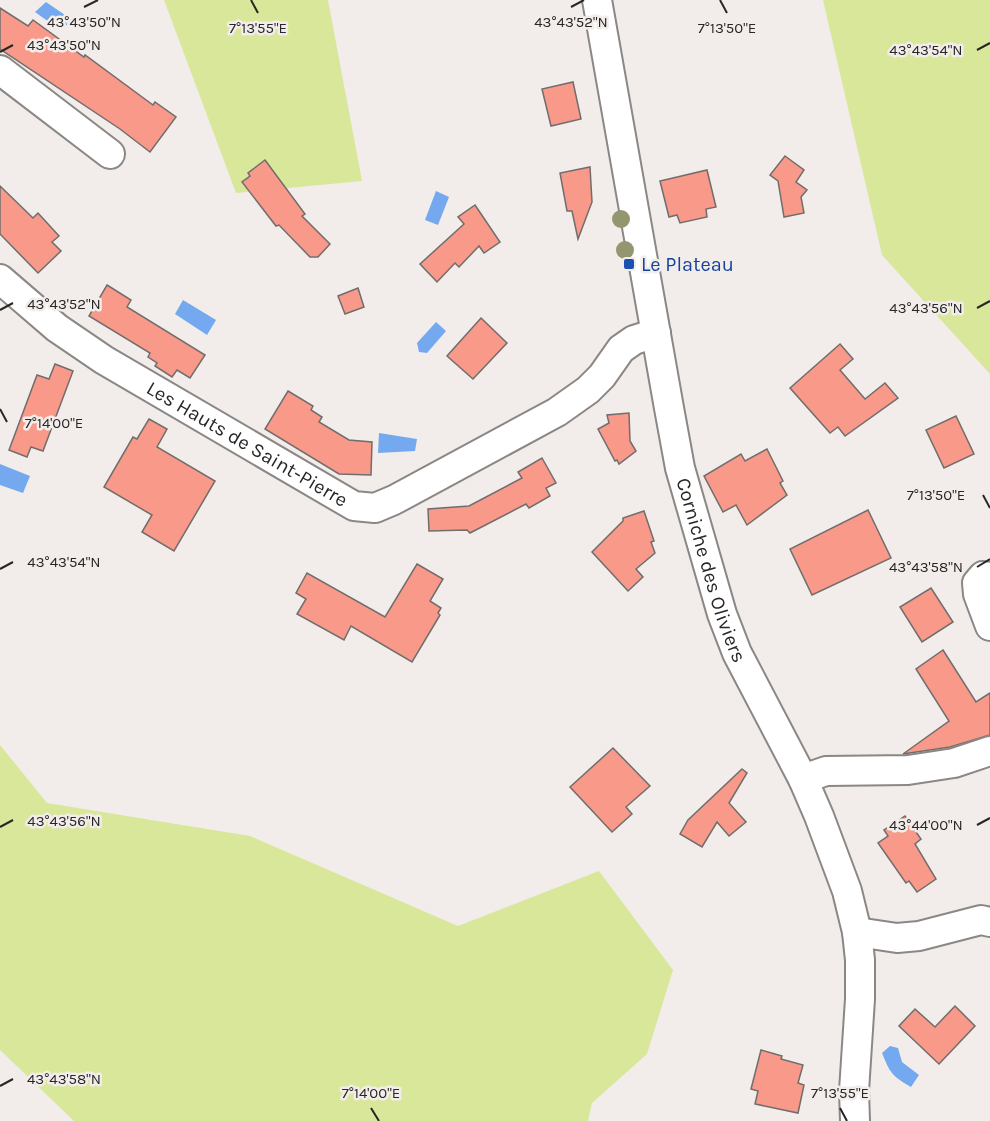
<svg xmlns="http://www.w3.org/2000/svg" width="990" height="1121" viewBox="0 0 990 1121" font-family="Karla,sans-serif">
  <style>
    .green { fill: #d9e79a }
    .water { fill: #74a9f0 }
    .building { fill: #f89989; stroke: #716d6c; stroke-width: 1.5 }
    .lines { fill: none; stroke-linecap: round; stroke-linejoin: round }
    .minor-casing { stroke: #8a8784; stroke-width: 32 }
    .minor { stroke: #fff; stroke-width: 28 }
    .tree { fill: #93966e }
    .ticks { fill: none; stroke: #292726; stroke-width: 2 }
    .transit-dot { fill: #1a4fb4; stroke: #f2edeb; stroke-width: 2 }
    .labels { text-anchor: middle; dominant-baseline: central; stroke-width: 5; stroke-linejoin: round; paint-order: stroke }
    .transit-label { font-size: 20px; fill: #164399; stroke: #f2edeb; text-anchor: start }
    .street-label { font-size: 20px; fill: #292726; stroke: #f2edeb }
    .ticks-label { font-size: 15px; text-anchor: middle; fill: #292726; stroke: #f2edeb; stroke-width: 5; stroke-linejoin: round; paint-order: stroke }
  </style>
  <rect width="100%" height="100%" fill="#f2edeb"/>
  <!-- green -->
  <g class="green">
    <polygon points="164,0 328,0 362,181 236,193"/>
    <polygon points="823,0 990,0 990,374 882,255"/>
    <polygon points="0,745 47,803 250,836 458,926 599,871 673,970 647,1054 592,1103 588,1121 74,1121 0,1050"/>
  </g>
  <!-- water -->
  <g class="water">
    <polygon points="46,2 65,15 67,25 56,27 35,12"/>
    <polygon points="436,191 449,197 438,225 425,220"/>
    <polygon points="183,300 216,320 207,335 175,314"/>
    <polygon points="436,322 446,331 427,353 419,352 417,343"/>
    <polygon points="379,433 417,439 415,451 378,453"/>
    <polygon points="0,464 30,476 23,493 0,485"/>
    <path d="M890,1046L898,1048L902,1062L919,1075L911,1087C892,1076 890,1073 882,1053Z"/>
  </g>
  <!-- building -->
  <g class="building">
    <polygon points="0,8 28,26 33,20 84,57 85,55 153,105 155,102 176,117 150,152 120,129 0,49"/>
    <polygon points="573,82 581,119 551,126 542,89"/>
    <polygon points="785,156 804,170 796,182 807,190 801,197 804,213 784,217 778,181 770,175"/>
    <polygon points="265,160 305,214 302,216 330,244 318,257 310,257 279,225 276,226 242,182 250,176 248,173"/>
    <polygon points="590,167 592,202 578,239 572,211 567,211 560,173"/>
    <polygon points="707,170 716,207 706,209 707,217 680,223 677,215 669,217 660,181"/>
    <polygon points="0,186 33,218 38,213 59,236 52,242 61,251 38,273 0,234"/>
    <polygon points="475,205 500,242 484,253 479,246 459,267 455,263 437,282 420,264 464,224 458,217"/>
    <polygon points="107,285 131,300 127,307 205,355 190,378 177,370 172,377 155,366 157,363 148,357 150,353 89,316"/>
    <polygon points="358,288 364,307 345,314 338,296"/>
    <polygon points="481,318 507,343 473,379 447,356"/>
    <polygon points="840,344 853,359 840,370 865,399 885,383 898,398 845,436 838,427 830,433 790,388"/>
    <polygon points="55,364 73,371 43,451 31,447 27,457 9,450 37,375 49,379"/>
    <polygon points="288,391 313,406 311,410 322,417 319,422 349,440 372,442 371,475 339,474 265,429"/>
    <polygon points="629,413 630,441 636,451 619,464 617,460 615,461 598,429 609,423 607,415"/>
    <polygon points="956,416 974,454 944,468 926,430"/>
    <polygon points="149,419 167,429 157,447 215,481 174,551 142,532 152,515 104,487 133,437 137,439"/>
    <polygon points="767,449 783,481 780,483 787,495 747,525 736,505 723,512 704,476 741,454 745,461"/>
    <polygon points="542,458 556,483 546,488 550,496 529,508 526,504 470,533 467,530 429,531 428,509 469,506 522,478 518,472"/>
    <polygon points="868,510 891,558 812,595 790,549"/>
    <polygon points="644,511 654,541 651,542 655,553 636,569 643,577 628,591 592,552 623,521 623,518"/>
    <polygon points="417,564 443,579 430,601 441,608 438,613 440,615 412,662 351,626 344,640 297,614 306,599 296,593 307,573 385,617"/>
    <polygon points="931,588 953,622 922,642 900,607"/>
    <polygon points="943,650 976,702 990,693 990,735 950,747 903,754 949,721 916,669"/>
    <polygon points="613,748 650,786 626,807 632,814 612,832 570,787"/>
    <polygon points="742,769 747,773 729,803 746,822 729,836 717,822 702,847 680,834 688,820"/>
    <polygon points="905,816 921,839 915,844 936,879 917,892 909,881 906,883 878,843 888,836 884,830"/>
    <polygon points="955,1006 975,1026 939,1064 899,1026 915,1009 935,1027"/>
    <polygon points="761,1050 782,1056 781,1059 803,1065 798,1083 804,1085 798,1113 755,1104 758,1091 751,1089"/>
  </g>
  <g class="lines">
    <defs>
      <g id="minor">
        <path id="s1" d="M597,0L669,408L680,468L722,614L737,653L803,779L819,816L847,891L857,932L860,960V999L854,1091L855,1121"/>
        <polyline points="0,70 110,154"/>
        <path id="s2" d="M0,279L57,328L104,360L354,506L375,508L394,500L557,412L588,390L602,376L621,349L634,340L656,333"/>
        <polyline points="990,577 983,576 977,583 978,594 990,626"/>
        <polyline points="803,779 826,771 908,770 954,763 990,751"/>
        <polyline points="857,932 897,938 919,936 981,920 990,922"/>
      </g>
    </defs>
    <!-- minor casing -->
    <use href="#minor" class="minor-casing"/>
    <!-- minor -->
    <use href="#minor" class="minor"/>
  </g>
  <!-- trees -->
  <g class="tree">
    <circle cx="621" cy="219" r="9"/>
    <circle cx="625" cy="250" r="9"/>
  </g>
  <!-- ticks -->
  <path class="ticks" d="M251,0L258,13M720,0L727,13M84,7L98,0M571,7L584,0M977,50L990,43M0,52L13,45M977,308L990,301M0,310L13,303M0,409L7,422M983,495L990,508M977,567L990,559M0,569L13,562M977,825L990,818M0,827L13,820M0,1086L13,1079M371,1108L379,1121M840,1108L847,1121"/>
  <!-- markers -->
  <rect class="transit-dot" x="623" y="258" width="12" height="12" rx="3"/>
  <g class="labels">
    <!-- transit labels -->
    <g class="transit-label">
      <text x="641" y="264">Le Plateau</text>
    </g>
    <!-- street labels -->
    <g class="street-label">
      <text stroke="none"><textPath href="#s2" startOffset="298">Les Hauts de Saint-Pierre</textPath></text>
      <text stroke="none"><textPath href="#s1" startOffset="582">Corniche des Oliviers</textPath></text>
    </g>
  </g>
  <g class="ticks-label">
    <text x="84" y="27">43°43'50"N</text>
    <text x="571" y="27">43°43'52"N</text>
    <text x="258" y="33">7°13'55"E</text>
    <text x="727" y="33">7°13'50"E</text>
    <text x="64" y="50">43°43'50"N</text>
    <text x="926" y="55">43°43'54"N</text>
    <text x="64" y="309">43°43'52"N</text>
    <text x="926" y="313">43°43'56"N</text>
    <text x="54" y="428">7°14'00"E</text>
    <text x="936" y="500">7°13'50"E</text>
    <text x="64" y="567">43°43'54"N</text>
    <text x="926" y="572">43°43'58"N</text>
    <text x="64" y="826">43°43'56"N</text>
    <text x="926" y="830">43°44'00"N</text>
    <text x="64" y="1084">43°43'58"N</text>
    <text x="371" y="1098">7°14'00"E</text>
    <text x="840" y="1098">7°13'55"E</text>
  </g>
</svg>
